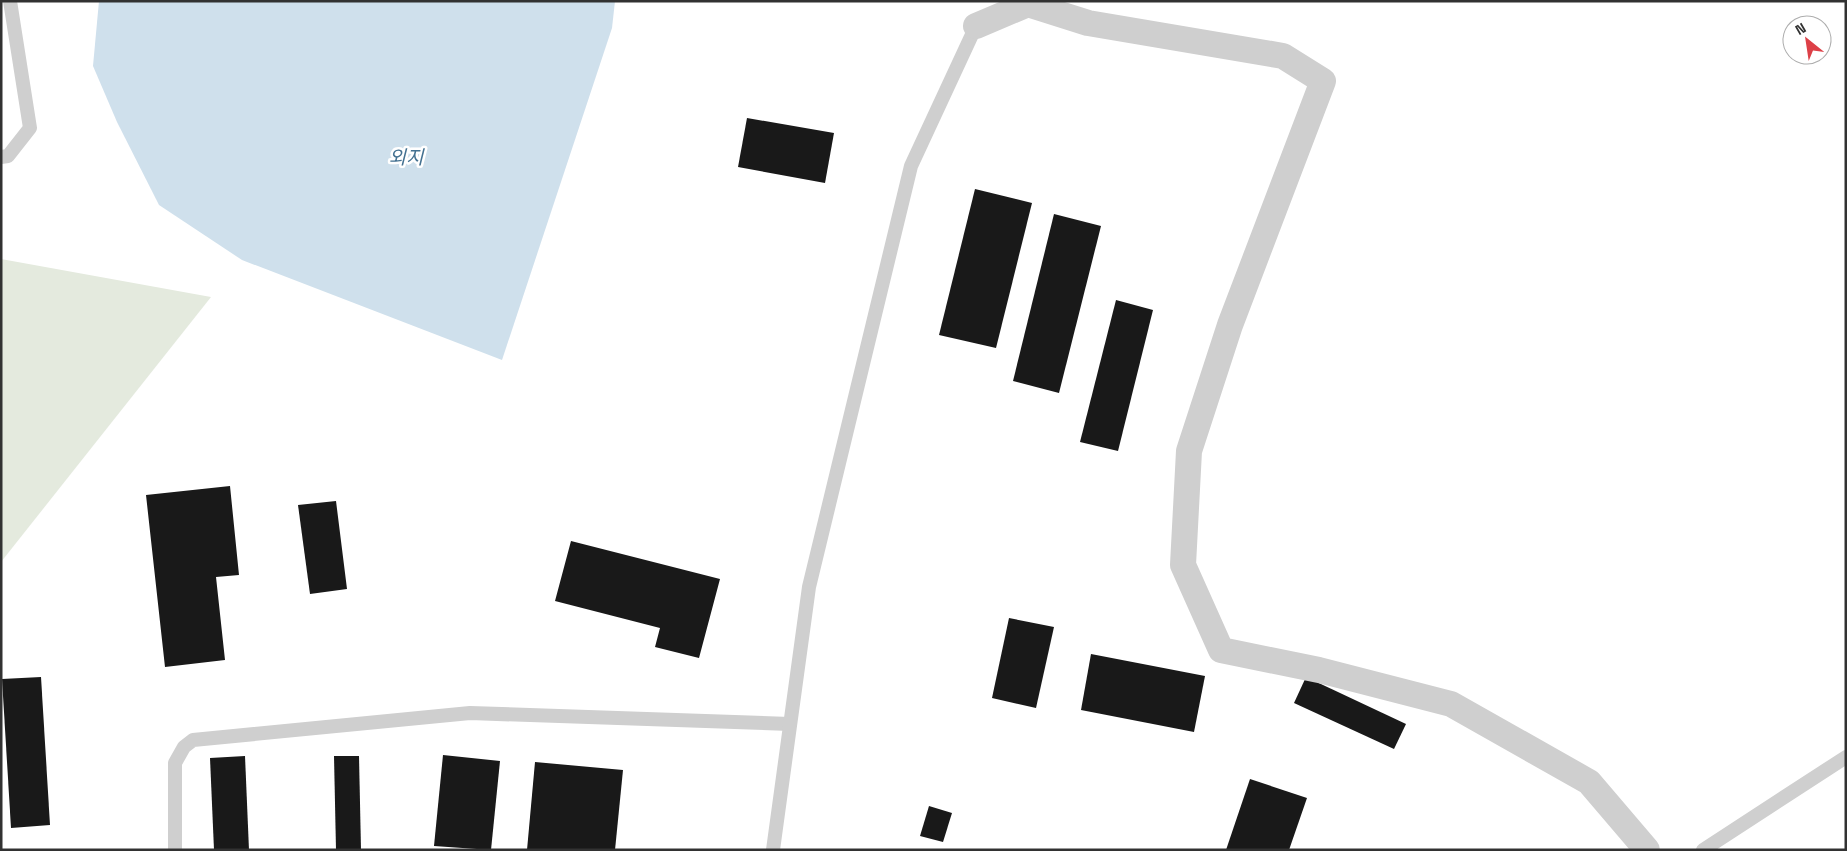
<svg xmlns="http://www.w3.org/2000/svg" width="1847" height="851" viewBox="0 0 1847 851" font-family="'Space Grotesk','Noto Sans KR',sans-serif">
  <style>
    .green { fill: #e4eade }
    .water { fill: #cfe0ec }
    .building { fill: #191919 }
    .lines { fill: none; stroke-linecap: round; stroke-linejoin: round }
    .service { stroke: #cfcfcf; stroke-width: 14 }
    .minor { stroke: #cfcfcf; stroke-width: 26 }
    .labels { text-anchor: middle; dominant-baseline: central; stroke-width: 5; stroke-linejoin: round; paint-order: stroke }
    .water-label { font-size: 19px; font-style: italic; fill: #437191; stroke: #fff }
  </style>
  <rect width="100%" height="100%" fill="#fff"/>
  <!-- green -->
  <polygon class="green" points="1,259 211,297 1,562"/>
  <!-- water -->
  <polygon class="water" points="99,1 615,1 612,28 502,360 242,260 159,205 117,122 93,66"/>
  <!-- building -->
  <g class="building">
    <polygon points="747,118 834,133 825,183 738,167"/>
    <polygon points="975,189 1032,203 996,348 939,335"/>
    <polygon points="1054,214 1101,226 1059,393 1013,381"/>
    <polygon points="1116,300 1153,310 1118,451 1080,442"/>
    <polygon points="230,486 239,575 216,577 225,660 165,667 146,495"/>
    <polygon points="336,501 347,589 310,594 298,505"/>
    <polygon points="571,541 720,579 699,658 655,647 660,628 555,601"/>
    <polygon points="1009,618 1054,627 1036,708 992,698"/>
    <polygon points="1091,654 1205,676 1194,732 1081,710"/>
    <polygon points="41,677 50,825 11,828 2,679"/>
    <polygon points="1306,677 1406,724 1394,749 1294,703"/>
    <polygon points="443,755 500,761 491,850 434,846"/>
    <polygon points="245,756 249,850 214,850 210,758"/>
    <polygon points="334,756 359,756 361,850 336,850"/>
    <polygon points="535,762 623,770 615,850 527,850"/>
    <polygon points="1250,779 1307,798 1289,850 1226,850"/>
    <polygon points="929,806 952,813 943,842 920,836"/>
  </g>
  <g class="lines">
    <!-- service -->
    <g class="service">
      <polyline points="1,157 8,156 30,128 10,1"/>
      <polyline points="175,850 175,763 184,747 193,740 470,713 790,724"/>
      <polyline points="773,850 809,587 911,166 976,26"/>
      <polyline points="1703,850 1846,757"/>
    </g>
    <!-- minor -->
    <g class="minor">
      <polyline points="1028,4 1088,23 1283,56 1323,81 1230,325 1189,451 1183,565 1221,650 1319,670 1451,704 1589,782 1647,850"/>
      <polyline points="976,26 1028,4 1029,1"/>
    </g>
  </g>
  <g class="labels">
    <!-- water labels -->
    <g class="water-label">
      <text x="406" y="157">외지</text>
    </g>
  </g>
  <!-- border -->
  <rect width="1847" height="851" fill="none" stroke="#323232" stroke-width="5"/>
  <!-- north arrow -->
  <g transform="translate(1807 40) rotate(330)"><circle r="24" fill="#ffffff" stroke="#adadad"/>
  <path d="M0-4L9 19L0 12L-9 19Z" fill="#dd4047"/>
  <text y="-8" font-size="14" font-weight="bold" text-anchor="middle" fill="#323232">N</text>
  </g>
</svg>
